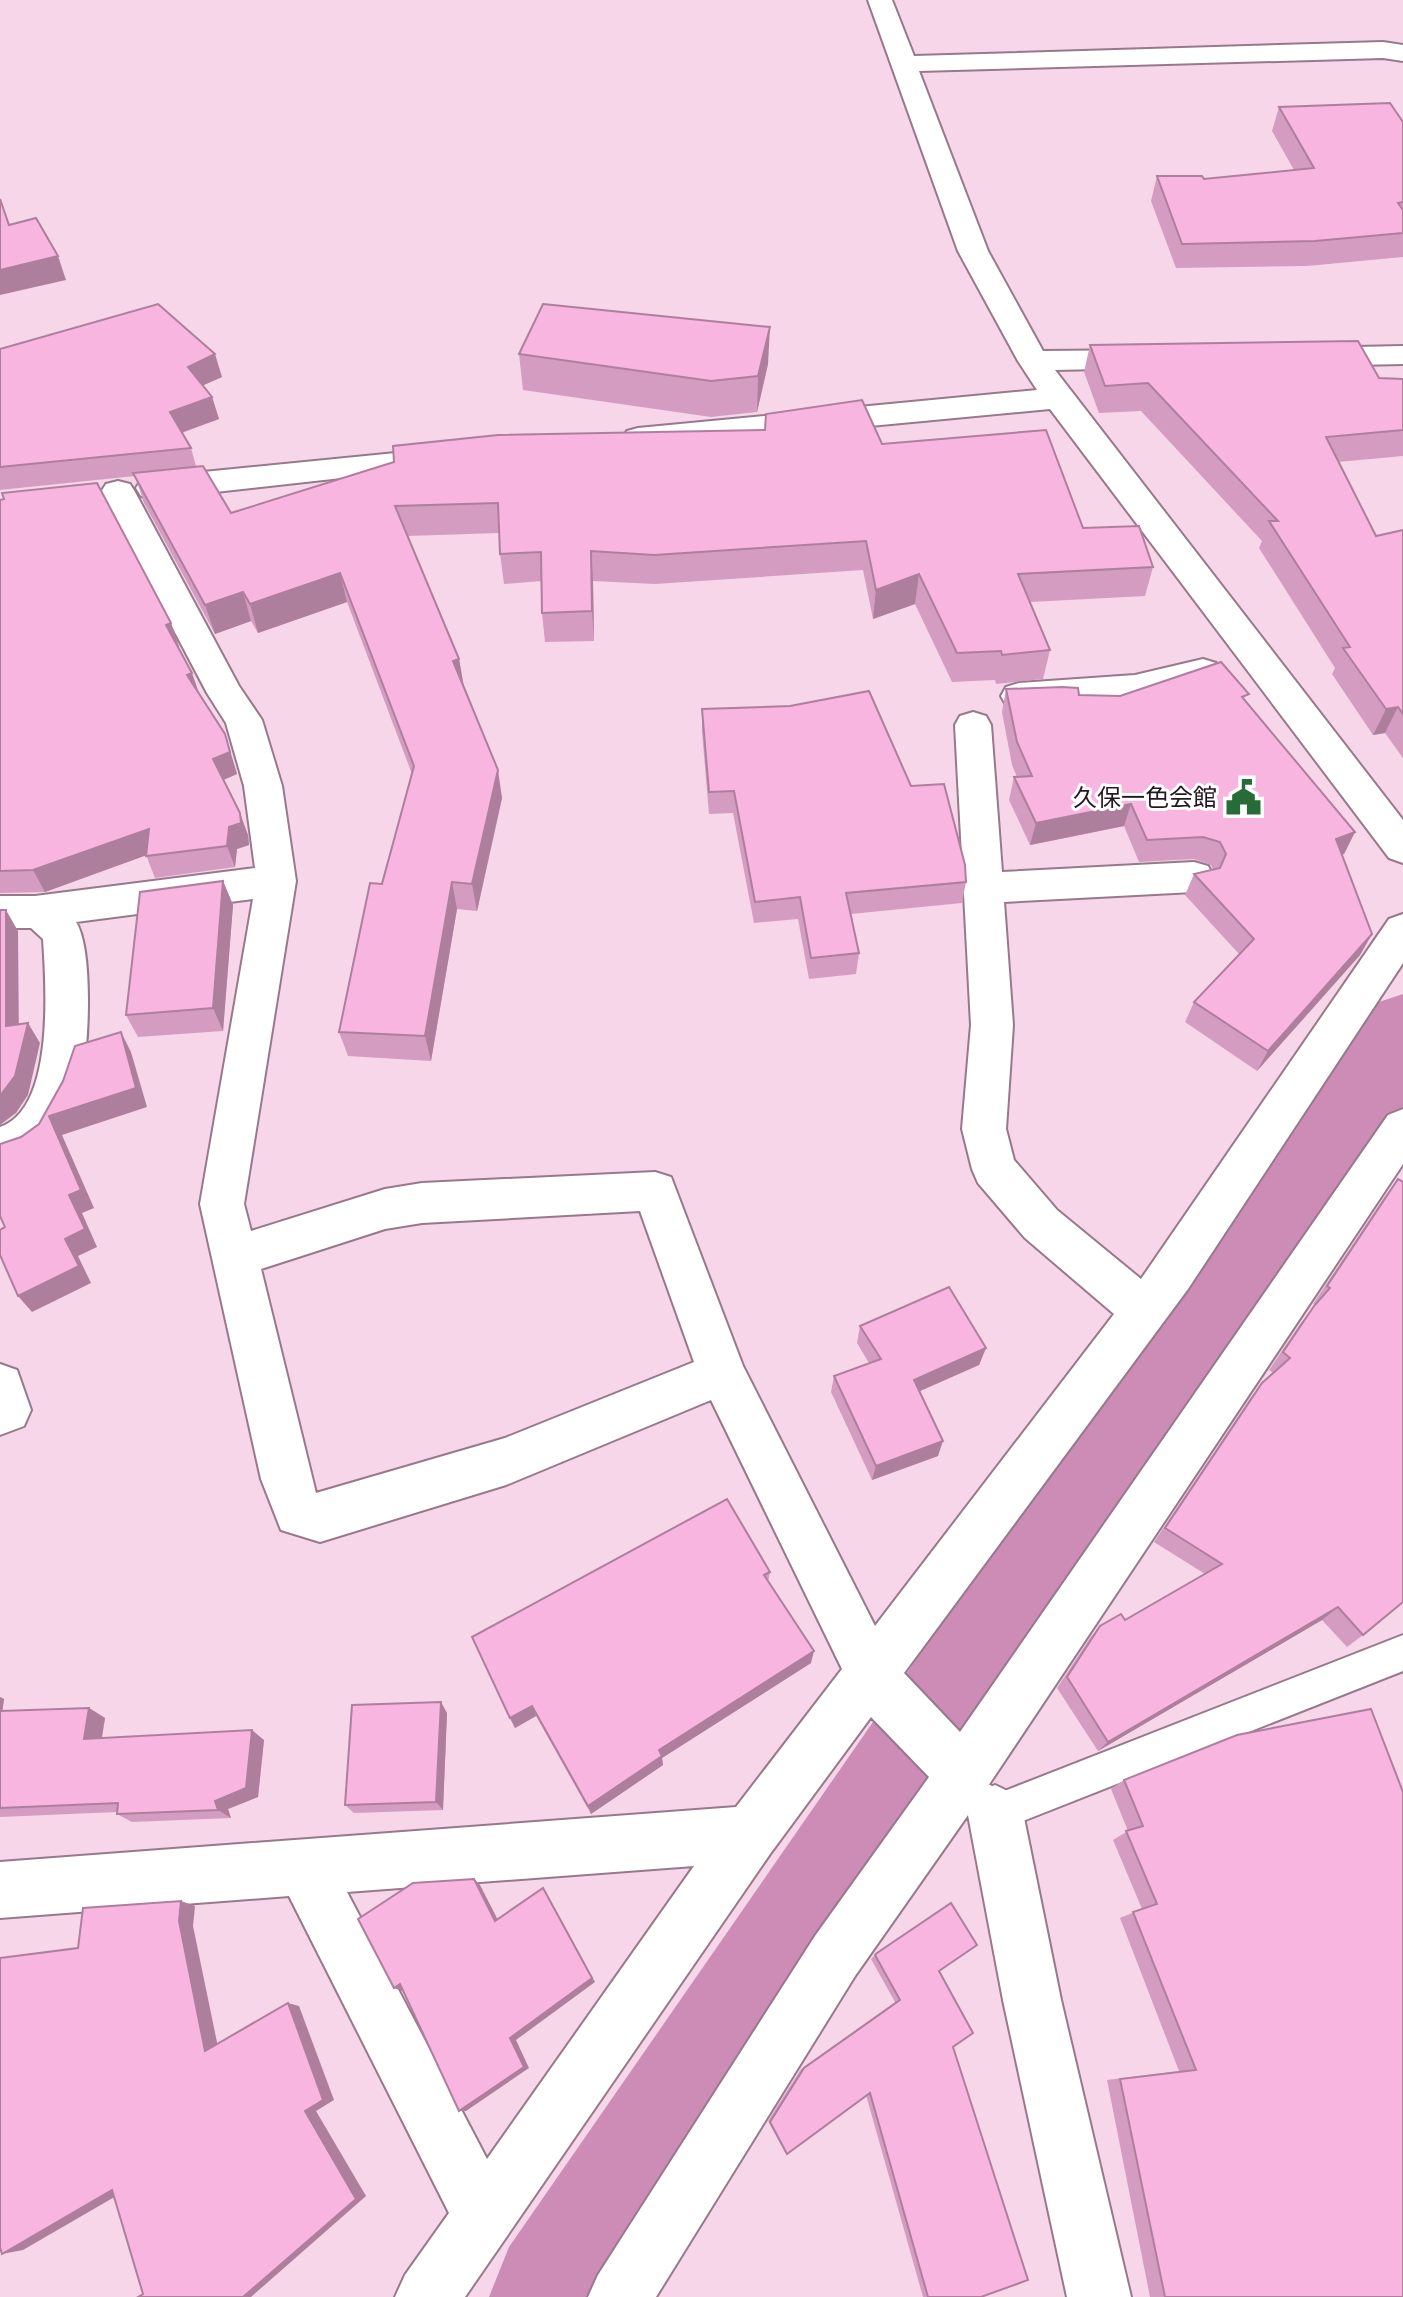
<svg xmlns="http://www.w3.org/2000/svg" width="1403" height="2297" viewBox="0 0 1403 2297" font-family="Cabin,'Noto Sans JP',sans-serif">
  <style>
    .lines { fill: none; stroke-linecap: round; stroke-linejoin: round }
    .river { fill: #cc8cb5; fill-rule: evenodd }
    .lane-casing { stroke: #97798b; stroke-width: 4 }
    .street-casing { stroke: #97798b; stroke-width: 4 }
    .lane { fill: #fff; fill-rule: evenodd }
    .street { fill: #fff; fill-rule: evenodd }
    .wall { fill: #d59cc1 }
    .shaded-wall { fill: #ae7f9d }
    .building { fill: #f8b5e0; stroke: #ae7f9d; stroke-width: 2 }
    .labels { text-anchor: middle; dominant-baseline: central; stroke-width: 6; stroke-linejoin: round; paint-order: stroke }
    .poi-label { font-size: 24px; fill: #24181f; stroke: #fff; text-anchor: end }
  </style>
  <rect width="100%" height="100%" fill="#f7d6ea"/>
  <g class="lines">
    <!-- river -->
    <polygon class="river" points="1403,994 1403,1111 641,2297 489,2297 509,2247 1370,1005"/>
    <defs>
      <polygon id="lane" points="1403,1635 1403,1671 995,1832 982,1826 966,1801 972,1788 985,1782 1002,1792"/>
      <g id="street">
        <polygon points="868,0 892,0 914,56 1383,42 1403,45 1403,61 1383,58 919,71 988,251 1043,351 1147,350 1158,352 1162,359 1158,366 1147,368 1055,370 1403,820 1403,863 1389,858 1050,409 638,448 627,445 622,438 627,431 638,428 1037,390 1018,361 958,251"/>
        <polygon points="1403,346 1403,364 1308,366 1297,364 1293,357 1297,350 1308,348"/>
        <polygon points="446,448 458,451 462,458 458,465 153,499 141,496 136,488 141,480 153,477"/>
        <path d="M118,481L130,484L135,492L239,686L262,720L282,786L296,881L244,1204L251,1231L385,1189L422,1183L655,1172L671,1177L743,1366L875,1626L1114,1314L1025,1238L978,1183L972,1169L962,1129L971,1025L955,725L960,716L973,712L986,716L991,725L1002,872L1194,862L1208,866L1214,877L1208,888L1194,892L1004,902L1013,1025L1006,1129L1014,1160L1057,1210L1141,1279L1389,919L1403,914V963L1188,1289L904,1673L960,1732L1388,1115L1403,1109V1164L986,1789L995,1785L1014,1794L1023,1813L1061,2000L1131,2297H1067L1003,2000L968,1815L855,1976L656,2297H588L598,2275L815,1936L929,1777L871,1717L770,1854L465,2297H395L405,2275L449,2213L289,1896L0,1918V1862L736,1807L842,1669L711,1400L506,1485L320,1542L281,1530L261,1479L200,1204L253,899L76,922C93,949 89,1042 82,1075C78,1089 59,1130 49,1141C36,1155 18,1159 0,1165V1127C55,1109 46,985 43,939L31,928H0V896H35L255,868L244,786L226,723L207,693L101,492L106,484ZM640,1211L694,1362L505,1438L316,1493L261,1269L385,1229L422,1223ZM694,1866L487,2159L347,1892Z"/>
        <path d="M1203,659L1216,663L1221,672L1216,681C1151,701 1087,706 1019,709L1006,705L1001,696L1006,687L1019,683L1135,675Z"/>
        <polygon points="0,1364 17,1370 31,1410 24,1426 0,1435"/>
      </g>
    </defs>
    <!-- lane casing -->
    <use href="#lane" class="lane-casing"/>
    <!-- street casing -->
    <use href="#street" class="street-casing"/>
    <!-- lane -->
    <use href="#lane" class="lane"/>
    <!-- street -->
    <use href="#street" class="street"/>
  </g>
  <!-- wall -->
  <g class="wall">
    <polygon points="1279,107 1403,122 1403,257 1307,266 1176,268 1151,201 1157,176 1204,179 1294,170 1272,131"/>
    <polygon points="1090,345 1379,378 1403,379 1403,456 1338,462 1376,536 1403,530 1403,758 1385,733 1373,735 1332,674 1335,668 1259,548 1262,541 1141,411 1099,413 1084,372"/>
    <polygon points="0,349 222,377 203,385 212,397 219,419 182,433 191,448 196,466 231,513 882,444 1083,528 1153,567 1145,596 1030,602 1050,650 1043,679 996,684 995,680 952,682 915,604 873,619 863,570 655,584 593,581 594,641 545,642 542,613 542,581 504,584 500,554 499,533 407,536 459,659 464,687 502,798 477,911 457,909 431,1061 348,1056 339,1032 412,774 347,602 258,633 251,621 215,634 144,503 135,476 0,490"/>
    <polygon points="519,354 768,364 757,412 711,417 523,390"/>
    <polygon points="0,500 171,623 179,647 178,647 199,694 225,734 237,774 223,780 248,835 249,845 237,849 235,867 155,878 146,855 45,892 0,893"/>
    <polygon points="1006,689 1079,695 1246,702 1355,832 1344,854 1342,854 1372,934 1360,955 1257,1071 1185,1022 1194,1002 1239,954 1185,895 1194,874 1213,869 1211,865 1194,859 1139,862 1124,826 1030,845 1009,800 1014,777 1017,777 1012,765 1002,712"/>
    <polygon points="702,709 911,786 966,882 962,903 851,914 859,953 856,974 809,979 798,919 754,923 733,813 709,814 702,732"/>
    <polygon points="223,881 233,905 223,1031 138,1037 126,1015"/>
    <polygon points="1398,1179 1363,1635 1347,1647 1322,1620 1098,1751 1057,1688 1090,1638 1100,1626 1125,1620 1205,1574 1154,1542 1249,1400 1262,1383 1273,1373 1269,1370 1300,1324 1315,1305 1313,1304 1383,1199"/>
    <polygon points="860,1326 986,1348 979,1365 919,1391 938,1456 872,1480 831,1392 834,1376 869,1363 857,1343"/>
    <polygon points="770,1572 768,1582 811,1663 662,1758 663,1765 591,1814 536,1716 515,1728 472,1637"/>
    <polygon points="0,1697 4,1699 2,1711 89,1708 105,1718 102,1738 264,1740 258,1797 228,1809 231,1818 132,1822 117,1814 117,1812 0,1817"/>
    <polygon points="447,1713 443,1810 354,1813 345,1805"/>
    <polygon points="1124,1780 1403,2297 1150,2297 1107,2080 1179,2071 1120,1918 1142,1909 1113,1840 1128,1831 1111,1789"/>
    <polygon points="877,1953 939,1971 953,2047 981,2297 923,2297 866,2095 787,2154 785,2152 768,2121 801,2069 895,2002 871,1959"/>
  </g>
  <!-- shaded-wall -->
  <g class="shaded-wall">
    <polygon points="58,256 66,280 0,295 0,270"/>
    <polygon points="770,327 768,364 757,412 758,376"/>
    <polygon points="215,354 222,377 195,389 188,367"/>
    <polygon points="212,397 219,419 177,434 170,412"/>
    <polygon points="591,551 593,581 594,641 592,611"/>
    <polygon points="340,573 347,602 258,633 250,604"/>
    <polygon points="919,574 915,604 873,619 876,590"/>
    <polygon points="243,592 251,621 215,634 205,605"/>
    <polygon points="171,623 179,647 174,648 166,625"/>
    <polygon points="459,659 464,688 453,661"/>
    <polygon points="192,673 200,696 187,675"/>
    <polygon points="1398,707 1385,733 1373,735 1386,709"/>
    <polygon points="225,734 237,774 221,781 213,759"/>
    <polygon points="498,770 502,798 477,911 472,884"/>
    <polygon points="1131,804 1124,826 1030,845 1036,823"/>
    <polygon points="240,813 248,835 249,845 237,849 235,867 227,846 229,827"/>
    <polygon points="149,829 158,851 45,892 33,870"/>
    <polygon points="1355,832 1344,854 1325,861 1336,839"/>
    <polygon points="223,881 233,905 223,1031 213,1008"/>
    <polygon points="452,882 457,909 431,1061 425,1036"/>
    <polygon points="6,910 18,931 19,1046 6,1026"/>
    <polygon points="1372,934 1360,955 1257,1071 1268,1051"/>
    <polygon points="28,1023 40,1043 28,1095 16,1113 0,1125 0,1096"/>
    <polygon points="121,1032 131,1052 147,1107 62,1135 94,1208 82,1213 97,1247 78,1256 91,1283 32,1312 18,1296 65,1239 69,1195 49,1116"/>
    <polygon points="986,1348 979,1365 909,1396 914,1380"/>
    <polygon points="943,1441 938,1456 872,1480 876,1466"/>
    <polygon points="1338,1607 1322,1620 1098,1751 1108,1742"/>
    <polygon points="814,1651 811,1663 662,1758 663,1765 591,1814 588,1806 659,1750"/>
    <polygon points="0,1697 4,1699 1,1722 0,1722"/>
    <polygon points="441,1702 447,1713 443,1810 436,1802"/>
    <polygon points="532,1706 536,1716 515,1728 510,1718"/>
    <polygon points="89,1708 105,1718 100,1748 84,1739"/>
    <polygon points="252,1730 264,1740 258,1797 228,1809 231,1818 218,1810 215,1801"/>
    <polygon points="474,1879 480,1885 501,1926 495,1921"/>
    <polygon points="543,1888 595,1982 516,2040 529,2068 466,2111 459,2111 510,2038"/>
    <polygon points="181,1901 195,1906 193,1926 219,2052 205,2051 179,1921"/>
    <polygon points="400,1984 408,1987 402,1991 394,1988"/>
    <polygon points="288,2003 299,2006 334,2100 316,2111 366,2196 251,2297 243,2297 305,2111"/>
    <polygon points="130,2188 23,2250 2,2254 112,2190"/>
  </g>
  <!-- building -->
  <g class="building">
    <polygon points="1390,103 1403,122 1403,202 1398,203 1403,210 1403,233 1315,241 1182,244 1157,176 1202,176 1204,179 1314,168 1279,107"/>
    <polygon points="0,199 9,225 36,218 58,256 0,270"/>
    <polygon points="158,304 215,354 188,367 212,397 170,412 191,448 0,467 0,349"/>
    <polygon points="543,304 770,327 758,376 711,381 519,354"/>
    <polygon points="1358,341 1379,378 1403,379 1403,430 1326,437 1376,536 1403,530 1403,714 1398,707 1386,709 1343,648 1350,647 1269,521 1278,521 1148,383 1105,386 1090,345"/>
    <polygon points="862,400 882,444 1046,430 1083,528 1139,526 1153,567 1018,574 1050,650 1002,655 1001,651 957,653 919,574 876,590 866,541 654,555 591,551 592,611 542,613 541,552 500,554 498,503 395,506 459,659 453,661 498,770 472,884 452,882 425,1036 339,1032 370,883 382,884 414,766 340,573 250,604 243,592 205,605 133,473 203,466 231,513 394,462 393,446 498,435 765,430 766,414"/>
    <polygon points="97,483 171,623 166,625 192,673 187,675 225,734 230,752 213,759 240,813 241,823 229,827 227,846 146,856 149,829 33,870 0,871 0,500 4,499 2,493"/>
    <polygon points="1221,662 1249,694 1242,697 1355,832 1336,839 1372,934 1268,1051 1194,1002 1254,939 1194,874 1220,868 1226,854 1220,842 1203,837 1147,840 1131,804 1036,823 1014,777 1032,776 1017,742 1006,689 1062,687 1078,688 1079,695 1120,696"/>
    <polygon points="869,691 911,786 944,784 965,865 966,882 846,893 859,953 811,958 800,897 755,902 734,791 709,792 702,709 790,706"/>
    <polygon points="223,881 213,1008 126,1015 140,892"/>
    <polygon points="0,910 6,910 6,1026 28,1023 15,1076 0,1096"/>
    <polygon points="121,1032 136,1088 49,1116 81,1190 69,1195 85,1229 65,1239 79,1266 18,1296 0,1255 0,1230 5,1227 0,1216 0,1144 21,1137 39,1124 63,1081 75,1046"/>
    <polygon points="1398,1179 1403,1182 1403,1602 1363,1635 1338,1607 1108,1742 1067,1677 1100,1626 1121,1614 1125,1620 1222,1564 1165,1528 1262,1383 1290,1358 1283,1352 1314,1306 1330,1288 1327,1286"/>
    <polygon points="949,1287 986,1348 914,1380 943,1441 876,1466 834,1376 881,1359 860,1326"/>
    <polygon points="727,1499 770,1572 764,1575 814,1651 659,1750 662,1756 588,1806 532,1706 510,1718 472,1637"/>
    <polygon points="441,1702 436,1802 345,1805 352,1705"/>
    <polygon points="89,1708 84,1739 252,1730 246,1788 215,1801 218,1810 117,1814 118,1803 0,1808 0,1711"/>
    <polygon points="1371,1709 1403,1792 1403,2297 1165,2297 1120,2079 1196,2070 1133,1912 1157,1904 1126,1831 1143,1826 1124,1780 1237,1735"/>
    <polygon points="474,1879 495,1921 543,1888 592,1978 510,2038 524,2067 459,2111 400,1984 394,1988 358,1919 413,1883"/>
    <polygon points="181,1901 179,1921 205,2051 288,2003 323,2100 305,2111 356,2199 243,2297 138,2297 143,2294 112,2190 2,2254 0,2247 0,1958 78,1948 83,1908"/>
    <polygon points="951,1903 977,1945 939,1971 973,2033 953,2047 1028,2280 981,2297 928,2297 870,2093 787,2154 770,2122 804,2068 900,2000 875,1955 877,1953"/>
  </g>
  <!-- icons -->
  <defs>
    <symbol id="civic-bare" viewBox="-9 -9 18 18"><path d="M-.6-6.5H3V-4.5H.6V-3L4-1V1h2V6H-6V1h2V-1L-.6-3ZM-1.2 2.5V6h2.4V2.5Z" fill="#276c38" stroke="#fff" stroke-width="2.5" paint-order="stroke"/></symbol>
  </defs>
  <g fill-rule="evenodd">
    <use href="#civic-bare" x="1218" y="772" width="51" height="51"/>
  </g>
  <g class="labels">
    <!-- poi labels -->
    <g class="poi-label">
      <text x="1217" y="797">久保一色会館</text>
    </g>
  </g>
</svg>
